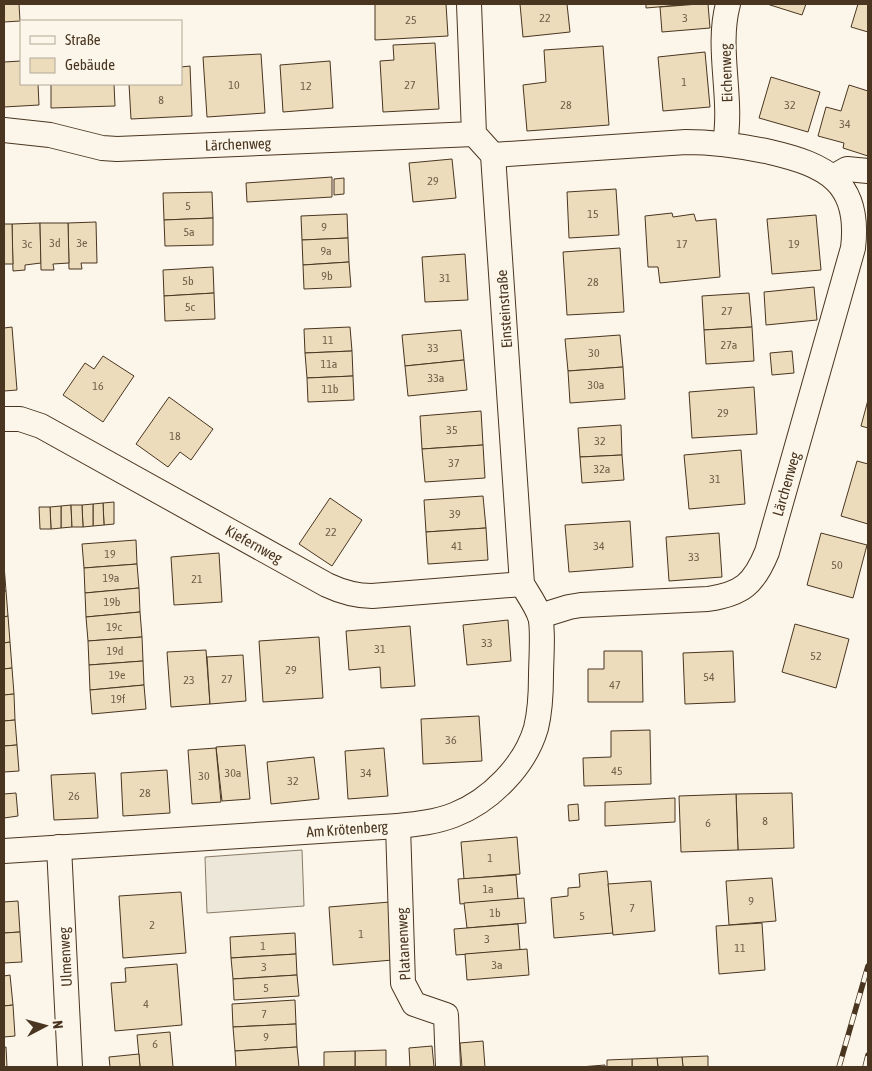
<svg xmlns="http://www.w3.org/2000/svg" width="872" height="1071" viewBox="0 0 872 1071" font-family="'Asap Condensed',sans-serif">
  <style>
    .parking { fill: #ede7d9; stroke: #887966 }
    .building { fill: #ecdcbc; stroke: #4a3520 }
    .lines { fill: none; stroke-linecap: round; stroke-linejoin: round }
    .minor-casing { stroke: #4a3520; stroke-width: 26 }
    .minor { stroke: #fbf6e9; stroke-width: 24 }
    .rail-casing { stroke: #4a3520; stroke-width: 5.5 }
    .rail { stroke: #fbf6e9; stroke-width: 4; stroke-dasharray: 11; stroke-linecap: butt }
    .labels { text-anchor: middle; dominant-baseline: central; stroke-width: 4; stroke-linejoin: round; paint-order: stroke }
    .number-label { font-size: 12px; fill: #725f47 }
    .street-label { font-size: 15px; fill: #4a3520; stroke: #fbf6e9 }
  </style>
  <rect width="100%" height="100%" fill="#fbf6e9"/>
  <!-- parking -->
  <polygon class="parking" points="302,850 304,906 207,913 205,857"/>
  <!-- building -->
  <g class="building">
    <polygon points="4,4 19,4 20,21 4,22"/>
    <polygon points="375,4 446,4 448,36 375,40"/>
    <polygon points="520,4 567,4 570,32 523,37"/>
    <polygon points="646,4 692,4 646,8"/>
    <polygon points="699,4 708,4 710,28 662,32 660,7"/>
    <polygon points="767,4 806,4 802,15"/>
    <polygon points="858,4 868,4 868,32 851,27"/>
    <polygon points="435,43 439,109 383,112 380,61 394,60 393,45"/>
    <polygon points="603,46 609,125 527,131 523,85 546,82 544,50"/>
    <polygon points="705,52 710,107 663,111 658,57"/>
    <polygon points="261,54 265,113 207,117 203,57"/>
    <polygon points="21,61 21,84 38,84 39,105 4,107 4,62"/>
    <polygon points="330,61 333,108 283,112 280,65"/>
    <polygon points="190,66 192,116 131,119 129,84 181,84 181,67"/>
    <polygon points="771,77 820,92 808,132 759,118"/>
    <polygon points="51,84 114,84 115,106 51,108"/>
    <polygon points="849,85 868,91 868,156 843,148 844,143 818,136 826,107 841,111"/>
    <polygon points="452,159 456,198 413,202 409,163"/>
    <polygon points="332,177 332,197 247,202 246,183"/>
    <polygon points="344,178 344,194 334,195 334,179"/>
    <polygon points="616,189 619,235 569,238 567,192"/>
    <polygon points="212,192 213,218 164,220 163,193"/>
    <polygon points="672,213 673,217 694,214 696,221 716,219 720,277 660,283 658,267 648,267 645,216"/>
    <polygon points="347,214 348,238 302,240 301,216"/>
    <polygon points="816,215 821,270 772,274 767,219"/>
    <polygon points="213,218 213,245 165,246 164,220"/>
    <polygon points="96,222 97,263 81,263 82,269 69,269 68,223"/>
    <polygon points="40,223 41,263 25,265 25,270 13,271 12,224"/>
    <polygon points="40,223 68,223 69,263 53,264 54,270 41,270"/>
    <polygon points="4,224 12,224 13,264 4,264"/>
    <polygon points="348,238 349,262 303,265 302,240"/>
    <polygon points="620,248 624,312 567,315 563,252"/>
    <polygon points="465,254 468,300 425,302 422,257"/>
    <polygon points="349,262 351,287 304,289 303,265"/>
    <polygon points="213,267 214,293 164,296 163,270"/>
    <polygon points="814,287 817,320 766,325 764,292"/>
    <polygon points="214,293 215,319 165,321 164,296"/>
    <polygon points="749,293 752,327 704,330 702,296"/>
    <polygon points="12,327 17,390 4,391 4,328"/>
    <polygon points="350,327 352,351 305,353 304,329"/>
    <polygon points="752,327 754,361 706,364 704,330"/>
    <polygon points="461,330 464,360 405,366 402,335"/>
    <polygon points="620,335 623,367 568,371 565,339"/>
    <polygon points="352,351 353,376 307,378 305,353"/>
    <polygon points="792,351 794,373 772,375 770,353"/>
    <polygon points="103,356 134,376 103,422 63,395 85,363 94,369"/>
    <polygon points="464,360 467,390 408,396 405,366"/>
    <polygon points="623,367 625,399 570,403 568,371"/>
    <polygon points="353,376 354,400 308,402 307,378"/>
    <polygon points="754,387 757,434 692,438 689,392"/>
    <polygon points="169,397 213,429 191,460 180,452 168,467 136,444"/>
    <polygon points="868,400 868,428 861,426"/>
    <polygon points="481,411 483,445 422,449 420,416"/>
    <polygon points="621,425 622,455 580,457 578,428"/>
    <polygon points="483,445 485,478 425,482 422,449"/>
    <polygon points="741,450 745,504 689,509 684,455"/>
    <polygon points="622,455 624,480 582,483 580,457"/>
    <polygon points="857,461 868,464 868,524 841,516"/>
    <polygon points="483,496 486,528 426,532 424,500"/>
    <polygon points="330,498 362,520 332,566 299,544"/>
    <polygon points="114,502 114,524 104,525 103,503"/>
    <polygon points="103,503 104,525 93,526 93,504"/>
    <polygon points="93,504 93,526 83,527 82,505"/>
    <polygon points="71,505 72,527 61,528 61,506"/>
    <polygon points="71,505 82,505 83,527 72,527"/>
    <polygon points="61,506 61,528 51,529 50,507"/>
    <polygon points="39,507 50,507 51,529 40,529"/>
    <polygon points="630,521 633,567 569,572 565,525"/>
    <polygon points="486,528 488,560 428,564 426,532"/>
    <polygon points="719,533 722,577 669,581 666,537"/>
    <polygon points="821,533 867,545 853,598 807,585"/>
    <polygon points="136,540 137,564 84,568 82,544"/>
    <polygon points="219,553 222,602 174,605 171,557"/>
    <polygon points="137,564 139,588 85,593 84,568"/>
    <polygon points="4,565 6,591 4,591"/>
    <polygon points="139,588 140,612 86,617 85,593"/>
    <polygon points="4,591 6,591 8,616 4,617"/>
    <polygon points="140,612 142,637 88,641 86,617"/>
    <polygon points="8,616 10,642 4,643 4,617"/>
    <polygon points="508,620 511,661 467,665 463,625"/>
    <polygon points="795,624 849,639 836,688 782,672"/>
    <polygon points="410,626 415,686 381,688 380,667 349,670 346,631"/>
    <polygon points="142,637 143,661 89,665 88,641"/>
    <polygon points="319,637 323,698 263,702 259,641"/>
    <polygon points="10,642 12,668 4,669 4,643"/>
    <polygon points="206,650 210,704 171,707 167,652"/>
    <polygon points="604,651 642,651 643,702 588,702 588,669 604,669"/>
    <polygon points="733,651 735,702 685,704 683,653"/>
    <polygon points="243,655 246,701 210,704 207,657"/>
    <polygon points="143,661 144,685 90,690 89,665"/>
    <polygon points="12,668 14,694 4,695 4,669"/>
    <polygon points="144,685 146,709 92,714 90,690"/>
    <polygon points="14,694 15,720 4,721 4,695"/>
    <polygon points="479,716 482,761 423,764 421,719"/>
    <polygon points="15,720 17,745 4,746 4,721"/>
    <polygon points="650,730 651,784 584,786 583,758 611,757 611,731"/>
    <polygon points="17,745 19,771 4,772 4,746"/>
    <polygon points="245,745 250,799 222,801 216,747"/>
    <polygon points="216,748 221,802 192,804 188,750"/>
    <polygon points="384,748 388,796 348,799 345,751"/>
    <polygon points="314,757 319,799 271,804 267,762"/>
    <polygon points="167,770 170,813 123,816 121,773"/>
    <polygon points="95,773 98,818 54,820 51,775"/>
    <polygon points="16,793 18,816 4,818 4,794"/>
    <polygon points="792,793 794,848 738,850 736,794"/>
    <polygon points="736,794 738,850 681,852 679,796"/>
    <polygon points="675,798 675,822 605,826 605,802"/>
    <polygon points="578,804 579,820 569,821 568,805"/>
    <polygon points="517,837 520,874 464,879 461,842"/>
    <polygon points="607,871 613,933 554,938 551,898 568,896 568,888 580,887 579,874"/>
    <polygon points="516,875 518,899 460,904 458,879"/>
    <polygon points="772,878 776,921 729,925 726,881"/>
    <polygon points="651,881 655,931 613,935 608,884"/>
    <polygon points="181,892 186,953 123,958 119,896"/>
    <polygon points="524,898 526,923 467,928 464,903"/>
    <polygon points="18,901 20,932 4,933 4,902"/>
    <polygon points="390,902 393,960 333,965 329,907"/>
    <polygon points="762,923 765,970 719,974 716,926"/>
    <polygon points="518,924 520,950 456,955 454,929"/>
    <polygon points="20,932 22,962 4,963 4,933"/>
    <polygon points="295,933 296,954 231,958 230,937"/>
    <polygon points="527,949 529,975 467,980 465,954"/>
    <polygon points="296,954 297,975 233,979 231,958"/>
    <polygon points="177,964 182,1025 115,1031 111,983 126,982 125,968"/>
    <polygon points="10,975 13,1005 4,1006 4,976"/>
    <polygon points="297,975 299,996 234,1000 233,979"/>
    <polygon points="295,1000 296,1024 233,1027 232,1004"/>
    <polygon points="13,1005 15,1036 4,1037 4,1006"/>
    <polygon points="296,1024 297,1047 235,1051 233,1027"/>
    <polygon points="170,1032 173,1067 140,1067 137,1035"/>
    <polygon points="483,1041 485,1067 462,1067 460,1043"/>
    <polygon points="432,1046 434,1067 410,1067 409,1048"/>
    <polygon points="4,1047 6,1047 7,1067 4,1067"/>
    <polygon points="297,1047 299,1067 236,1067 235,1051"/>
    <polygon points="386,1050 386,1067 355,1067 355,1051"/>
    <polygon points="355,1051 355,1067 324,1067 324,1052"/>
    <polygon points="139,1054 140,1067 110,1067 109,1057"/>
    <polygon points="708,1056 708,1067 683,1067 682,1057"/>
    <polygon points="682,1057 683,1067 658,1067 657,1058"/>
    <polygon points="657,1058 658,1067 632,1067 632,1059"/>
    <polygon points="632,1059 632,1067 607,1067 607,1060"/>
    <polygon points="605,1065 605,1067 580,1067"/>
  </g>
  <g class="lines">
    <defs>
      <g id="minor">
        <polyline points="4,130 50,135 102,148 117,149 474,134"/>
        <path d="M725,143C733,97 716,49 728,4"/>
        <path d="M493,155L686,142C715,142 742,146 770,152C826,165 861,182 853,248L767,552C754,584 742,594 708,599L581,605L569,607L540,616"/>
        <polyline points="833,177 847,169 868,171"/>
        <path d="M4,419H20L41,426L327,585C342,592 356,596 372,596L522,584"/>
        <polyline points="398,826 403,983 414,1004 446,1015 448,1067"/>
        <polyline points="59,847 70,1067"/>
        <path d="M4,851L398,826C417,824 436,822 454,815C490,801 525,766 536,728C540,712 541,692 541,675C541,662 544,624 539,614C535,604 528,594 522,584L493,155L474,134L469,4"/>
      </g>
    </defs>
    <!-- minor casing -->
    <use href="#minor" class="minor-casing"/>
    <!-- minor -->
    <use href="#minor" class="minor"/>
    <defs>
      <g id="rail">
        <polyline points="839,1067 868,966"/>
        <polyline points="865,1067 868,1055"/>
      </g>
    </defs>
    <!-- rail casing -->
    <use href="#rail" class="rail-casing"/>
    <!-- rail -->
    <use href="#rail" class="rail"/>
  </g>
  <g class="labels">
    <!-- number labels -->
    <g class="number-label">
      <text x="545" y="18">22</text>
      <text x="685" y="18">3</text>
      <text x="411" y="20">25</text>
      <text x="684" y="82">1</text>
      <text x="234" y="85">10</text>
      <text x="410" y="85">27</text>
      <text x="306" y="86">12</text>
      <text x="161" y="100">8</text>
      <text x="566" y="105">28</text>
      <text x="790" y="105">32</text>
      <text x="845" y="124">34</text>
      <text x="433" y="181">29</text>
      <text x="188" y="206">5</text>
      <text x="593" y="214">15</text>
      <text x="324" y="227">9</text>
      <text x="189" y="232">5a</text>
      <text x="55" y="243">3d</text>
      <text x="82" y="243">3e</text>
      <text x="27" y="244">3c</text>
      <text x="682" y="244">17</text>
      <text x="794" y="244">19</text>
      <text x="326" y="251">9a</text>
      <text x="327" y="276">9b</text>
      <text x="445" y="278">31</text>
      <text x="188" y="281">5b</text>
      <text x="593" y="282">28</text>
      <text x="190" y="307">5c</text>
      <text x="727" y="311">27</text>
      <text x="328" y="340">11</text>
      <text x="729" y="345">27a</text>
      <text x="433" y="348">33</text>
      <text x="594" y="353">30</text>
      <text x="329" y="364">11a</text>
      <text x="436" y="378">33a</text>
      <text x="596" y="385">30a</text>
      <text x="98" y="386">16</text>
      <text x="330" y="389">11b</text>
      <text x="723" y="413">29</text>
      <text x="452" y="430">35</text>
      <text x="175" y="436">18</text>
      <text x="600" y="441">32</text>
      <text x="454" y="463">37</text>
      <text x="602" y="469">32a</text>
      <text x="715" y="479">31</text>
      <text x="455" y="514">39</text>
      <text x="331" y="532">22</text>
      <text x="457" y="546">41</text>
      <text x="599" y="546">34</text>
      <text x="110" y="554">19</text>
      <text x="694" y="557">33</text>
      <text x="837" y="565">50</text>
      <text x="111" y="578">19a</text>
      <text x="197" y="579">21</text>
      <text x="112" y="602">19b</text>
      <text x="114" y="627">19c</text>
      <text x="487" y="643">33</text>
      <text x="380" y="649">31</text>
      <text x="115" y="651">19d</text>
      <text x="816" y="656">52</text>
      <text x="291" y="670">29</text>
      <text x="117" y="675">19e</text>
      <text x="709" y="677">54</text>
      <text x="227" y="679">27</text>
      <text x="189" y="680">23</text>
      <text x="615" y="685">47</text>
      <text x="118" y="699">19f</text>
      <text x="451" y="740">36</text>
      <text x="617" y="771">45</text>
      <text x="233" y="773">30a</text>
      <text x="366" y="773">34</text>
      <text x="204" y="776">30</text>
      <text x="293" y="781">32</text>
      <text x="145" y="793">28</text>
      <text x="74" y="796">26</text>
      <text x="765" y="821">8</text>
      <text x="708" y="823">6</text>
      <text x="490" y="858">1</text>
      <text x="488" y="889">1a</text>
      <text x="751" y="901">9</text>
      <text x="632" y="908">7</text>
      <text x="495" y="913">1b</text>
      <text x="582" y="916">5</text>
      <text x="152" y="925">2</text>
      <text x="361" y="934">1</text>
      <text x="487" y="939">3</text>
      <text x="263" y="946">1</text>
      <text x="740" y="948">11</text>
      <text x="497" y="965">3a</text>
      <text x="264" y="967">3</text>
      <text x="266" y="988">5</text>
      <text x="146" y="1004">4</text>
      <text x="264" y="1014">7</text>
      <text x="266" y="1037">9</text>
      <text x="155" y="1044">6</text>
    </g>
    <!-- street labels -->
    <g class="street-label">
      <text transform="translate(726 73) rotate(-92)">Eichenweg</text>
      <text transform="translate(238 144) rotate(-2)">Lärchenweg</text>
      <text transform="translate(504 309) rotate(-94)">Einsteinstraße</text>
      <text transform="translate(786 484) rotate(-74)">Lärchenweg</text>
      <text transform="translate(254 544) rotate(29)">Kiefernweg</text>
      <text transform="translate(347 829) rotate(-4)">Am Krötenberg</text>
      <text transform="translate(403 944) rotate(-93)">Platanenweg</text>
      <text transform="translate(65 957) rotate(-93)">Ulmenweg</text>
    </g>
  </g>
  <!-- border -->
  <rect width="872" height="1071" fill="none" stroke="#4a3520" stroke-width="10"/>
  <!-- legend -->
  <rect x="20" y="20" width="162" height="65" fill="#fbf6e9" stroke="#b4a999"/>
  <rect x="30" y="36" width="25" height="8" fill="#fbf6e9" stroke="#b4a999"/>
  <text x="65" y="45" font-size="15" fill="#4a3520">Straße</text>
  <rect x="30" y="58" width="25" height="15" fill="#ecdcbc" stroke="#b4a999"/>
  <text x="65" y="70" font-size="15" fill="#4a3520">Gebäude</text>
  <!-- north arrow -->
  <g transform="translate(45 1026) rotate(84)" stroke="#fbf6e9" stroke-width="4" paint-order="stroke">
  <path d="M0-4L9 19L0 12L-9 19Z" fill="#4a3520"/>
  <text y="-8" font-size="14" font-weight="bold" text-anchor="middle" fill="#4a3520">N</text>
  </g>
</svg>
